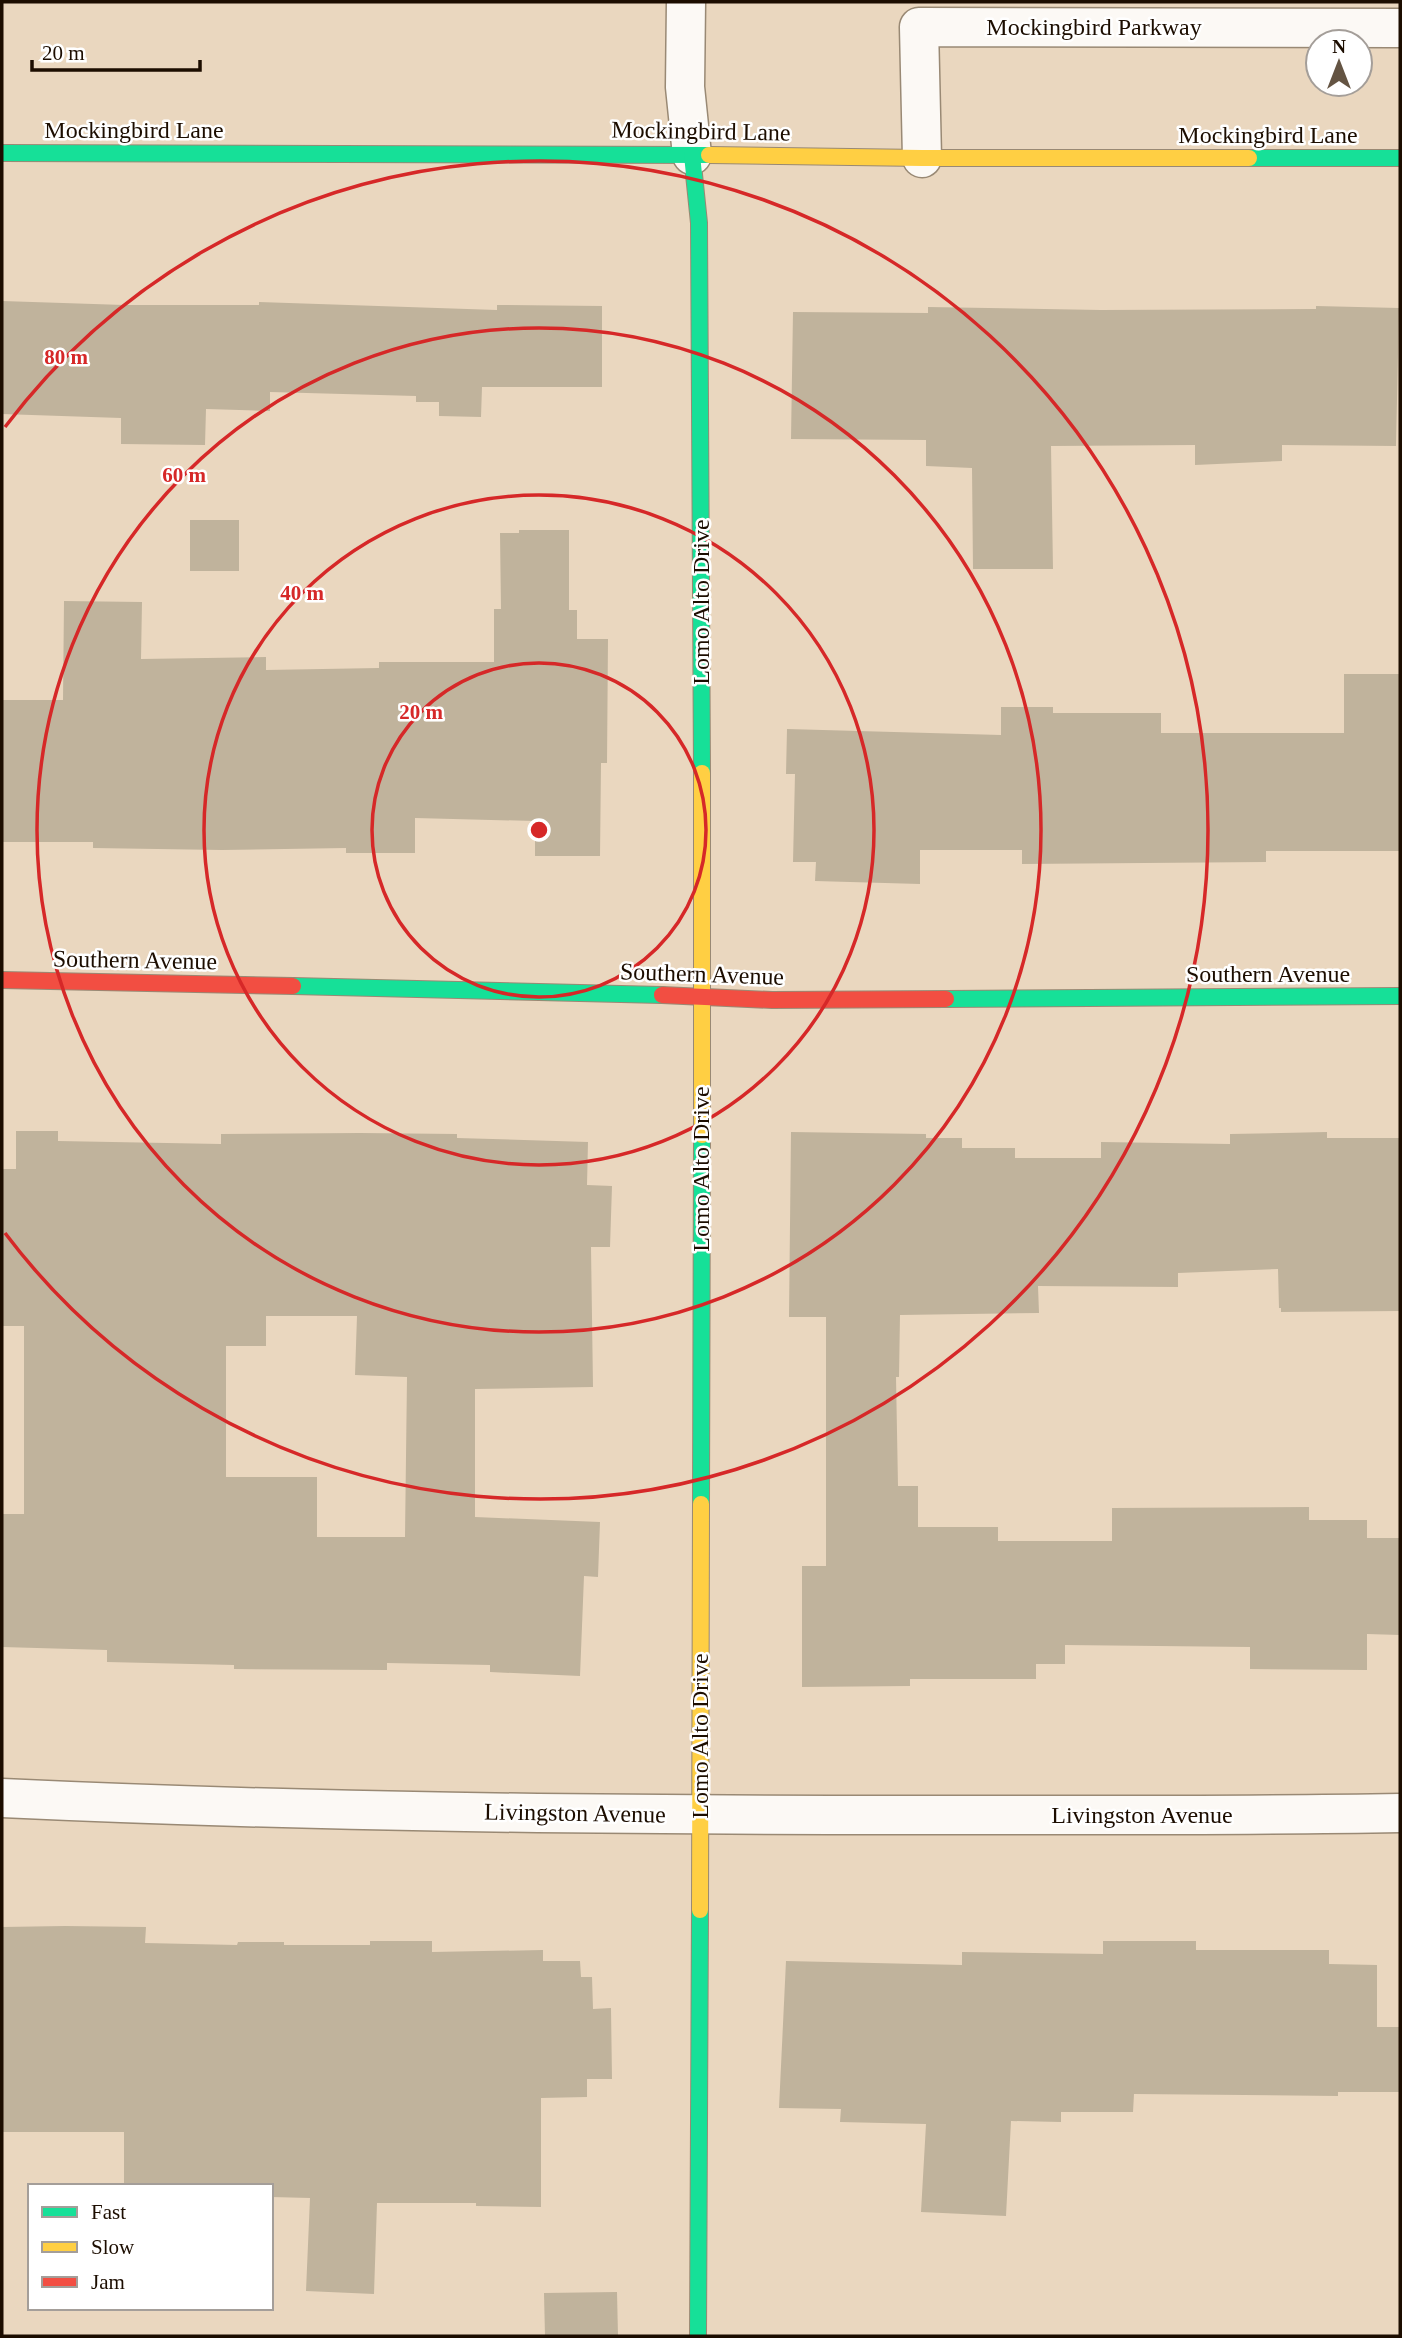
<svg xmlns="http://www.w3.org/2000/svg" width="1402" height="2338" viewBox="0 0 1402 2338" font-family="Georgia,serif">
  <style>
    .building { fill: #c0b39c; fill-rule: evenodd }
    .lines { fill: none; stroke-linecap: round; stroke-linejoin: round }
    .street-casing { stroke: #998974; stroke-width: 41 }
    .fast-casing { stroke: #998974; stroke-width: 18 }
    .slow-casing { stroke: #998974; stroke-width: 18 }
    .jam-casing { stroke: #998974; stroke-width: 18 }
    .street { stroke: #fcf9f5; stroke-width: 38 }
    .fast { stroke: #16e098; stroke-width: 16 }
    .slow { stroke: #ffcf43; stroke-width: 16 }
    .jam { stroke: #f24e42; stroke-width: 16 }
    .ring { fill: none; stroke: #d62828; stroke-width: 3.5 }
    .labels { text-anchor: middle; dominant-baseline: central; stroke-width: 5; stroke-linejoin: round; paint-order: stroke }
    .street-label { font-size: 24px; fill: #1c0d00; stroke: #fff }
    .centre { fill: #d62828; stroke: #fff; stroke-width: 3.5 }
    .ring-label { font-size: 21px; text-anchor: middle; font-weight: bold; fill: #d62828; stroke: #fff; stroke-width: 5; stroke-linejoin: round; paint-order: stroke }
  </style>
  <rect width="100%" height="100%" fill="#ead7bf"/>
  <!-- building -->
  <g class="building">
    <polygon points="2,301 124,305 259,305 259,302 497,310 497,305 602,306 602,387 482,387 481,417 439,416 439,402 416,402 416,396 270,392 270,411 206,409 205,445 121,444 121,418 2,414"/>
    <polygon points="1316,306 1399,308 1396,446 1282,445 1282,461 1195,465 1195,445 1051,446 1053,569 973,569 972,468 926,466 926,440 791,439 793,312 928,313 928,307 1101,310 1316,309"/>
    <rect x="190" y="520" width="49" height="51"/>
    <polygon points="519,530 569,530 569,610 577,610 577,639 608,639 607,763 601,763 600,856 535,856 535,821 415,818 415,853 346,853 346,848 222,850 93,848 93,842 2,842 2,700 63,700 64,601 142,602 141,659 266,657 266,670 379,668 379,662 494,662 494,609 501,609 500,533 519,533"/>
    <polygon points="1344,674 1400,674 1400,851 1266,851 1266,862 1022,864 1022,850 920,850 920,884 815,881 816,862 793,862 795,774 786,774 787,729 1001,735 1001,707 1053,707 1053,713 1161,713 1161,733 1344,733"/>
    <path d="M16,1131H58V1141L221,1144V1134L360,1133L457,1134V1138L588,1142L587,1185L612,1186L610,1247H591L593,1387L475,1389V1517L600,1522L598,1577L584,1576L580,1676L490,1672V1665L387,1663V1670L234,1669V1665L107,1662V1650L2,1647V1514H24V1326H2V1169H16ZM266,1316H357L355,1375L407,1377L405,1537H317V1477H226V1346H266Z"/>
    <polygon points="791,1132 926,1134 926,1138 962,1138 962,1148 1015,1148 1015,1158 1101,1158 1101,1142 1230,1144 1230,1134 1327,1132 1327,1138 1400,1138 1400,1311 1281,1312 1281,1308 1279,1308 1278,1269 1178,1273 1178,1287 1038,1286 1039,1313 900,1315 899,1377 896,1377 898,1486 918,1486 918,1527 998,1527 998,1541 1112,1541 1112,1508 1309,1507 1309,1520 1367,1520 1367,1538 1400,1538 1400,1635 1367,1634 1367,1670 1250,1669 1250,1647 1065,1645 1065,1664 1036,1664 1036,1679 910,1679 910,1686 802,1687 802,1566 826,1566 826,1317 789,1317"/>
    <polygon points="65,1926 146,1927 145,1943 237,1945 238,1942 284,1942 284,1945 370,1945 370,1941 432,1941 432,1952 543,1950 543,1961 580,1961 581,1977 592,1977 593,2009 611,2008 612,2079 587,2079 587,2097 541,2098 541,2207 476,2206 476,2203 377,2203 374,2294 306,2291 310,2198 271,2197 271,2186 124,2186 124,2132 2,2132 2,1927"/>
    <polygon points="1103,1941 1196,1941 1196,1950 1329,1950 1329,1964 1377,1965 1377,2027 1400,2027 1400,2092 1338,2092 1338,2096 1134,2094 1133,2112 1061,2112 1061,2122 1011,2121 1006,2216 921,2212 926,2124 840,2122 841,2109 779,2108 786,1961 962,1965 962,1952 1103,1954"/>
    <polygon points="617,2292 618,2336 545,2336 544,2293"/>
  </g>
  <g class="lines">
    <defs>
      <g id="street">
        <polyline points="686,2 685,87 692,155"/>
        <polyline points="922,158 919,27 1400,28"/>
        <path d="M2,1798C301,1812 601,1815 901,1815C1068,1815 1234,1816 1400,1813"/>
      </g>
      <g id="fast">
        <polyline points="2,153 709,155"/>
        <polyline points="692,155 699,223 702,773"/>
        <polyline points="1249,158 1400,158"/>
        <polyline points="293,986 662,995"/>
        <polyline points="946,999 1400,996"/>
        <polyline points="701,1504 702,1135"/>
        <polyline points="698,2336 700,1910"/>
      </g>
      <g id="slow">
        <polyline points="709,155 922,158 1249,158"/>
        <polyline points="702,773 702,1135"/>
        <polyline points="700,1910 701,1504"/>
      </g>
      <g id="jam">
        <polyline points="2,980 293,986"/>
        <polyline points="662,995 772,1000 946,999"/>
      </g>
    </defs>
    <!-- street casing -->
    <use href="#street" class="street-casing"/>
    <!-- fast casing -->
    <use href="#fast" class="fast-casing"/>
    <!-- slow casing -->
    <use href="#slow" class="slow-casing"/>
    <!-- jam casing -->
    <use href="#jam" class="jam-casing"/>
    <!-- street -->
    <use href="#street" class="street"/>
    <!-- fast -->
    <use href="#fast" class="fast"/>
    <!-- slow -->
    <use href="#slow" class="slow"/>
    <!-- jam -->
    <use href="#jam" class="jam"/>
  </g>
  <!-- distance rings -->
  <g class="ring">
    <circle cx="539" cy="830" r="167"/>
    <circle cx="539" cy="830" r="335"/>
    <circle cx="539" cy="830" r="502"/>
    <path d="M5 427A669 669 0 1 1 5 1233"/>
  </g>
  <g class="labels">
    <!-- street labels -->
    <g class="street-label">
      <text x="1094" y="27">Mockingbird Parkway</text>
      <text x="134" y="130">Mockingbird Lane</text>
      <text transform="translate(701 131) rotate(1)">Mockingbird Lane</text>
      <text x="1268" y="135">Mockingbird Lane</text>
      <text transform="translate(701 602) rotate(-90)">Lomo Alto Drive</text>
      <text transform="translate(135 960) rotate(1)">Southern Avenue</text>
      <text transform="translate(702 974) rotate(2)">Southern Avenue</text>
      <text x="1268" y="974">Southern Avenue</text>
      <text transform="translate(701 1169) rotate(-90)">Lomo Alto Drive</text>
      <text transform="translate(700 1736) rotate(-90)">Lomo Alto Drive</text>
      <text transform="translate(575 1813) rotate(1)">Livingston Avenue</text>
      <text x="1142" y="1815">Livingston Avenue</text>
    </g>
  </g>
  <circle cx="539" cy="830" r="10" class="centre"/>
  <g class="ring-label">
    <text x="66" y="364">80 m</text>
    <text x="184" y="482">60 m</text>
    <text x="302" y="600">40 m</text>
    <text x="421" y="719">20 m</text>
  </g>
  <!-- border -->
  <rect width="1402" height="2338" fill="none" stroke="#1c0d00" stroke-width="7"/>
  <!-- legend -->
  <rect x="28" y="2184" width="245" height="126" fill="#ffffff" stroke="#a49e99" stroke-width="2"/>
  <rect x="42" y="2207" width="35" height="10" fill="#16e098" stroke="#a49e99" stroke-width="2"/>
  <text x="91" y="2219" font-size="21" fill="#1c0d00">Fast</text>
  <rect x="42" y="2242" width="35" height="10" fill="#ffcf43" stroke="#a49e99" stroke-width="2"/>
  <text x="91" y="2254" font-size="21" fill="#1c0d00">Slow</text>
  <rect x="42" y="2277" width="35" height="10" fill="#f24e42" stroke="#a49e99" stroke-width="2"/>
  <text x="91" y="2289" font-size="21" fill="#1c0d00">Jam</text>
  <!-- north arrow -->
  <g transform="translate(1339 63)"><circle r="33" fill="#ffffff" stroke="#a49e99" stroke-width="2"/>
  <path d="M0-5L12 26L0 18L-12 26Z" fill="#645443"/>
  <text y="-10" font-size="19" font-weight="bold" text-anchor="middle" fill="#1c0d00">N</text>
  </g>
  <!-- scale -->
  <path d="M32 60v10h168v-10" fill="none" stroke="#1c0d00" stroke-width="3.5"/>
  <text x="42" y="60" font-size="21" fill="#1c0d00" stroke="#ffffff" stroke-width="5" paint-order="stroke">20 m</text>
</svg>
